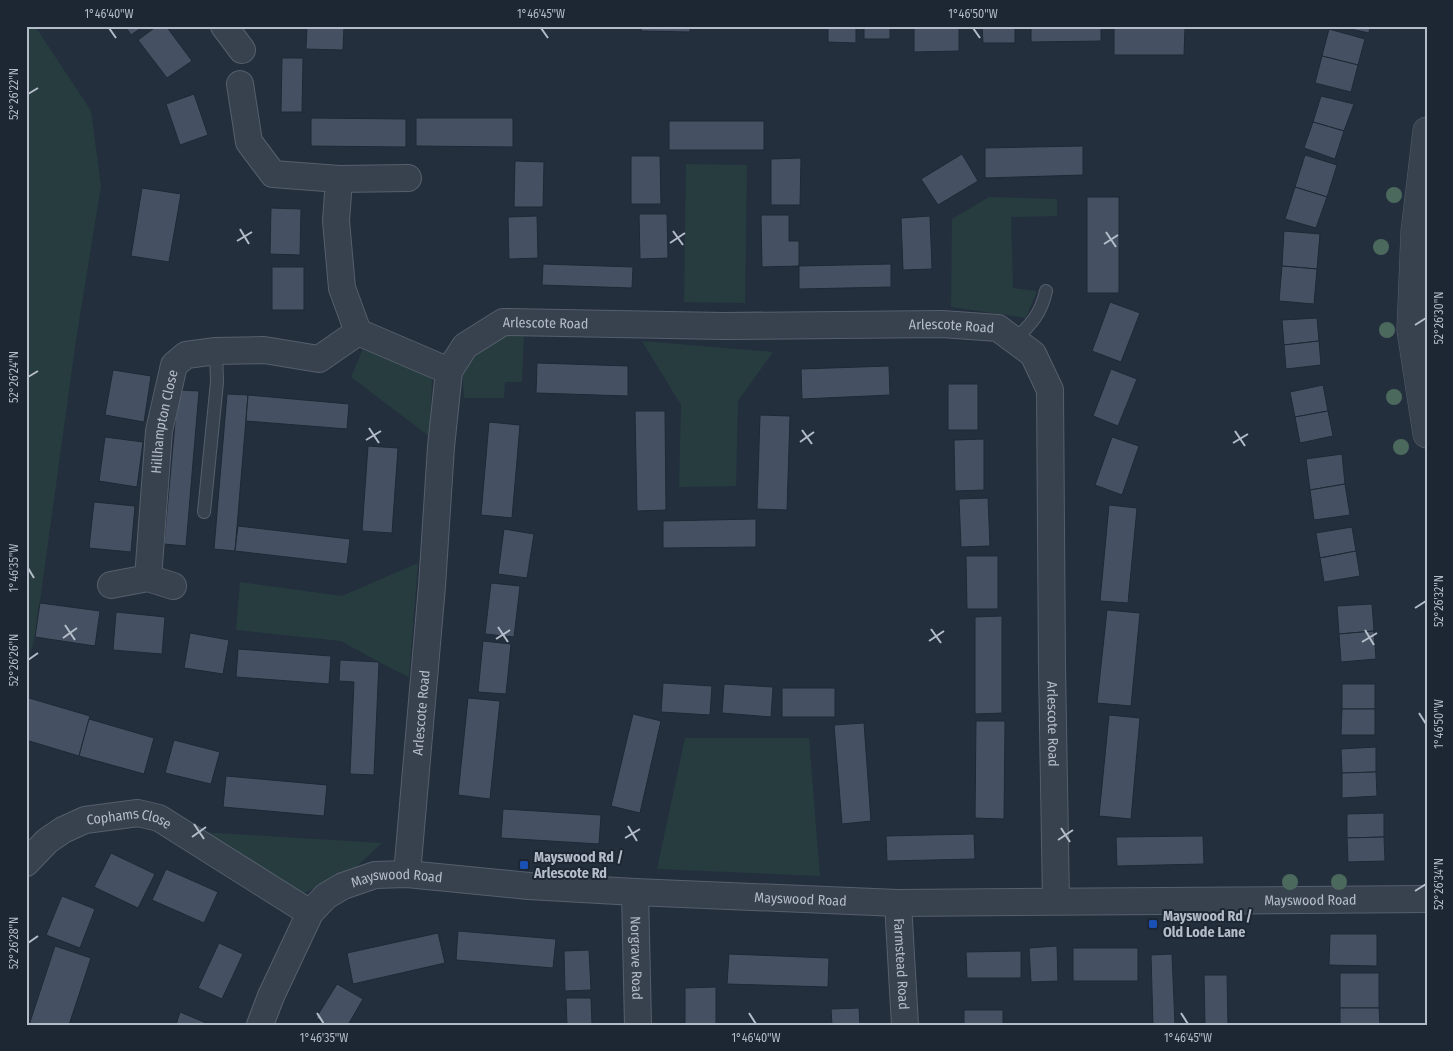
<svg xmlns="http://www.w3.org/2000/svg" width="1453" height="1051" viewBox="0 0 1453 1051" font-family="'Fira Sans Condensed',sans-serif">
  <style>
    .green { fill: #263c3f }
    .building { fill: #455162; stroke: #1f2835 }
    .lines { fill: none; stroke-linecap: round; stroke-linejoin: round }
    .service-casing { stroke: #565f6c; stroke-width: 14 }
    .minor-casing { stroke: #565f6c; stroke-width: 28 }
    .tertiary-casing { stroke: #565f6c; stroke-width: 29 }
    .service { stroke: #38414e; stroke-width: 12 }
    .minor { stroke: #38414e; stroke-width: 26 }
    .tertiary { stroke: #38414e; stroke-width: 28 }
    .tree { fill: #4b6a5d }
    .ticks { fill: none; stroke: #b4bcc9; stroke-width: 2 }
    .transit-dot { fill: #1a4fb4; stroke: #1d2633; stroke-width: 2 }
    .labels { text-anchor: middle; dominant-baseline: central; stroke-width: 4; stroke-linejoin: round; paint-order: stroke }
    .street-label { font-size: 14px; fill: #b4bcc9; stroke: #1d2633 }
    .poi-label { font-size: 14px; font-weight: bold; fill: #b4bcc9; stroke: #1d2633; text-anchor: start }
    .neatline { fill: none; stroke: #b4bcc9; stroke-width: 2 }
    .ticks-label { font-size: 12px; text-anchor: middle; fill: #b4bcc9 }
  </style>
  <rect width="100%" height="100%" fill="#242f3e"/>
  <!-- green -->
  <g class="green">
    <polygon points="26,26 35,26 91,111 101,186 76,340 35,637 26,668"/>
    <polygon points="686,164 747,165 745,303 684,302"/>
    <polygon points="989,197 1057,199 1057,216 1011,217 1013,288 1037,291 1026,318 951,307 952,219"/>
    <polygon points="501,335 524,336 522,382 505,382 504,398 464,398 462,368 480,346"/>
    <polygon points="642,341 773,352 738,401 736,486 679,487 681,405"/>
    <polygon points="363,349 432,377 430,437 351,377"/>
    <polygon points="418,563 409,677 379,662 341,641 236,630 240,582 342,596"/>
    <polygon points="685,738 809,738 820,876 657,869"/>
    <polygon points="199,832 382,843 353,870 302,894"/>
  </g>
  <!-- building -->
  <g class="building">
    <polygon points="125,26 144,26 131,35"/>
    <polygon points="157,26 166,26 192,61 167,78 138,40"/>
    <polygon points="307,26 344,26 343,50 306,49"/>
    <polygon points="641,26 690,26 690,32 641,31"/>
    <polygon points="828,26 856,26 856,43 828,42"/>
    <rect x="864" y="26" width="26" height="13"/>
    <polygon points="914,26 959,26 959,51 914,52"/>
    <polygon points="982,26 1015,26 1015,43 983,43"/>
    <polygon points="1031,26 1101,26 1101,41 1031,42"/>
    <polygon points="1337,26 1370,26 1369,33"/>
    <polygon points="1114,27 1185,27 1184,55 1114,55"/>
    <polygon points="1329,29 1365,39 1358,65 1322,56"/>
    <polygon points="1322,56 1358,65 1351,92 1315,83"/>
    <polygon points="282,58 303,58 302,112 281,112"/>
    <polygon points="194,94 208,135 180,145 166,104"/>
    <polygon points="1321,96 1354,104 1344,131 1313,122"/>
    <polygon points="311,118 406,119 406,147 311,146"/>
    <polygon points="416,118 513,118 513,147 416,146"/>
    <rect x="669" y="121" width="95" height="29"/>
    <polygon points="1313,122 1344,131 1335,159 1304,148"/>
    <polygon points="1083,146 1083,175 985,178 985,148"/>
    <polygon points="962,154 978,181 938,205 921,179"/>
    <polygon points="1305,155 1337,165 1327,197 1295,187"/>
    <polygon points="631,156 660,156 661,204 631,204"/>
    <polygon points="801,158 800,205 771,205 771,159"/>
    <polygon points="515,161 544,162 543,207 514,207"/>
    <polygon points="1295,187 1327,197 1316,228 1285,219"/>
    <polygon points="142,188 181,194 169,262 131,256"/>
    <rect x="1087" y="197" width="32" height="96"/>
    <polygon points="271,208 301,209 300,255 270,254"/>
    <polygon points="639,214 667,214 668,258 640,259"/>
    <polygon points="761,215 789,215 789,241 799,241 799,266 762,267"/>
    <polygon points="537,216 538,258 509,259 508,217"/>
    <polygon points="930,216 932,269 903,270 901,218"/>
    <polygon points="1284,231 1320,234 1317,269 1282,266"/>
    <polygon points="543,264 633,267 632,288 542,285"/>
    <polygon points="891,264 891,287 799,289 799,266"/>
    <polygon points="1282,266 1317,269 1314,304 1279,301"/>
    <rect x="272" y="267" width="32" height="43"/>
    <polygon points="1110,302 1140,313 1121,362 1092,351"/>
    <polygon points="1317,318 1319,341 1284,345 1282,320"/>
    <polygon points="1319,341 1321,365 1286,369 1284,345"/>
    <polygon points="537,363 628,366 628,396 536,393"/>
    <polygon points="889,366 890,395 802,399 801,369"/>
    <polygon points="1111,369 1137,379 1118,426 1093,416"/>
    <polygon points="113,370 151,376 144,422 105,415"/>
    <rect x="948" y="384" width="30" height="46"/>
    <polygon points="1323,385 1328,411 1295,417 1290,392"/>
    <polygon points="178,390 199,391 186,546 164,544"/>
    <polygon points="227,394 248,395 235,551 214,549"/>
    <polygon points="248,395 349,404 347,429 246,421"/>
    <polygon points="635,411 665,411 666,510 637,511"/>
    <polygon points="1328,411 1333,436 1300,443 1295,417"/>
    <polygon points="760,415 790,416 787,510 757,509"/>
    <polygon points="489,422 520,425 512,518 481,515"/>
    <polygon points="105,437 143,442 137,487 99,481"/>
    <polygon points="1112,437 1139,446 1122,495 1095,485"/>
    <polygon points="984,439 984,490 955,491 954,440"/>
    <polygon points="368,446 398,448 392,533 362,531"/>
    <polygon points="1342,454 1345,484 1310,490 1306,459"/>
    <polygon points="1345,484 1350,515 1314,520 1310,490"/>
    <polygon points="988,498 990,546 961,547 959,499"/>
    <polygon points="94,502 135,506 131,552 89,548"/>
    <polygon points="1109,505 1137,508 1128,603 1100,601"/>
    <polygon points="756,519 756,547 663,548 663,521"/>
    <polygon points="238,526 350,539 347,564 235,551"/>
    <polygon points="1352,527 1356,551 1320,558 1316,533"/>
    <polygon points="504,529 534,534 527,578 498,574"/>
    <polygon points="1356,551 1360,576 1324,582 1320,558"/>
    <polygon points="966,556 998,556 998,609 967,609"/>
    <polygon points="491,583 520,586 514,637 485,634"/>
    <polygon points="40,603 100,611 95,646 35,637"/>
    <polygon points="1372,604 1374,631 1339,634 1337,606"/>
    <polygon points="1107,610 1140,613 1131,706 1097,703"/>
    <polygon points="116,612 165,617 162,654 113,650"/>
    <polygon points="1002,616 1002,713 975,714 975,617"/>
    <polygon points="1374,631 1376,659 1341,662 1339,634"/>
    <polygon points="190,633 229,640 223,674 184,668"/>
    <polygon points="483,641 511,644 506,694 478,692"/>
    <polygon points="238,649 331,656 329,684 236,677"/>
    <polygon points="340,660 379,662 374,775 350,774 354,682 339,681"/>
    <polygon points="663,683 712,686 710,715 661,712"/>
    <polygon points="724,684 773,687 771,717 722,713"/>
    <rect x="1342" y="684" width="33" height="25"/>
    <rect x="782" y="688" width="53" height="29"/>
    <polygon points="29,698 90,716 79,756 26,740 26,706"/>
    <polygon points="468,698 500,701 490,799 458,795"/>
    <polygon points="1342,709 1375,709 1375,735 1341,735"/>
    <polygon points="633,714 661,721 640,813 611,806"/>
    <polygon points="1109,715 1140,718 1131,819 1099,816"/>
    <polygon points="89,719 154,738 144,774 79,756"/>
    <polygon points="976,721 1005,721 1004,819 975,818"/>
    <polygon points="864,723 871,821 842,824 834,725"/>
    <polygon points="174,740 220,752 211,784 165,773"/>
    <polygon points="1376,747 1376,772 1342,773 1341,749"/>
    <polygon points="1376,772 1377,796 1342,798 1342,773"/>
    <polygon points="226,776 327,785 324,816 223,807"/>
    <polygon points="503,809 601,815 599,844 501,838"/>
    <polygon points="1384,813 1384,837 1347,838 1347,814"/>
    <polygon points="974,834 975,859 887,861 886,836"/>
    <polygon points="1203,836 1204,864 1117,866 1116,837"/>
    <polygon points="1384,837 1385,861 1348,862 1347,838"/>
    <polygon points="111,853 155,874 138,908 94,887"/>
    <polygon points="166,869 218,892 204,923 152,900"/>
    <polygon points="62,896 95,909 80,948 46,935"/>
    <polygon points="458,931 556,939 553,968 456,960"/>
    <polygon points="438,933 445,963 353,984 347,953"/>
    <polygon points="1330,934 1377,934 1377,966 1329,965"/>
    <polygon points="219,943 243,954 222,999 198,988"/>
    <polygon points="55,946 91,958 69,1025 29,1025"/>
    <polygon points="1057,946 1058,981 1031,982 1029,948"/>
    <rect x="1073" y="948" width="65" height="33"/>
    <polygon points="589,950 591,990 565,991 564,951"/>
    <polygon points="1021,951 1021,978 967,978 966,952"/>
    <polygon points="729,954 829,958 828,987 727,984"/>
    <polygon points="1172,954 1175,1025 1153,1025 1151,955"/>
    <rect x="1340" y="973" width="39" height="35"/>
    <polygon points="1204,975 1227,975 1228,1025 1205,1025"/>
    <polygon points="337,984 363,999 348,1025 328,1025 316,1018"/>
    <polygon points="716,987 716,1025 685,1025 685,988"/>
    <polygon points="566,998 591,998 592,1025 567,1025"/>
    <polygon points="859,1008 860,1025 832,1025 831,1009"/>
    <polygon points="1340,1008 1379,1008 1380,1025 1340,1025"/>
    <rect x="964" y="1010" width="39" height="15"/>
    <polygon points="180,1012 211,1025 176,1025"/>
  </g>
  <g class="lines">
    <defs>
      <g id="service">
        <path d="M1015,340C1031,324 1041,314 1046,291"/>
        <polyline points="204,512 217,382 216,351"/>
      </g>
      <g id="minor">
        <polyline points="224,26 242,50"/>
        <polyline points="240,84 249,142 273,174 339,179 336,221 342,288 358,332 449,371"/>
        <polyline points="339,179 408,178"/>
        <polyline points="148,578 173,586"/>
        <path id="s1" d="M111,585L148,578L159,431L174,365L186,355L216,351L264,350L319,359L358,332"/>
        <path id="s2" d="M26,863L47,841L63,830L85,820L138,813L159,818L310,913"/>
        <path id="s3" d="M407,874L432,586L441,447L449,371L465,346L503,322L723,326L942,324L998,328L1033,354L1050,390L1052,667L1056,901"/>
        <path id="s4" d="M635,892L638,1025"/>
        <path id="s5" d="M898,903L905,1025"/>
        <path id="s6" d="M260,1025L271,996L310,913L326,896L343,886L375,875L407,874L529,886L635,892L898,903L1427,899"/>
      </g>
      <polyline id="tertiary" points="1427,131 1415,232 1411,330 1427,434"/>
    </defs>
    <!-- service casing -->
    <use href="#service" class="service-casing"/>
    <!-- minor casing -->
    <use href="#minor" class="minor-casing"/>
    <!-- tertiary casing -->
    <use href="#tertiary" class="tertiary-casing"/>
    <!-- service -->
    <use href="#service" class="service"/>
    <!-- minor -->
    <use href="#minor" class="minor"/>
    <!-- tertiary -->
    <use href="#tertiary" class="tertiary"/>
  </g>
  <!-- trees -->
  <g class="tree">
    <circle cx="1394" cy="195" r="8"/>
    <circle cx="1381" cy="247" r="8"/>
    <circle cx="1387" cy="330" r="8"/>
    <circle cx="1394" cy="397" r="8"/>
    <circle cx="1401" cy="447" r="8"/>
    <circle cx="1290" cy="882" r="8"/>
    <circle cx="1339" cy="882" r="8"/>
  </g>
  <!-- ticks -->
  <path class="ticks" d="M109,28L116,38M541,28L548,38M973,28L980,38M28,94L38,88M240,229L249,244M673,231L683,245M1106,232L1116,247M237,241L252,232M670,243L685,233M1104,244L1118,235M1415,325L1426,318M28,377L38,371M369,428L379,443M802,430L812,444M1235,431L1245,446M366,440L381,431M800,442L814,432M1233,443L1248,434M28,568L34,578M1415,608L1426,601M65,625L75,640M498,627L508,642M931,629L941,643M1365,630L1374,645M63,638L77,628M496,639L510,630M929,641L944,631M1362,642L1377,633M28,660L38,653M1419,713L1426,724M194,824L204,839M628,826L637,841M1061,828L1070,842M192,837L206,827M625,838L640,829M1058,840L1073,830M1415,891L1426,884M28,943L38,936M317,1013L324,1024M749,1013L756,1024M1181,1013L1188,1024"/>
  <!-- markers -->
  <g class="transit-dot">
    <rect x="519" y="860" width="10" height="10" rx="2.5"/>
    <rect x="1148" y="919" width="10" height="10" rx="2.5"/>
  </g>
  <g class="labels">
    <!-- street labels -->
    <g class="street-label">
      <text stroke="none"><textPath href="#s3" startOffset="622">Arlescote Road</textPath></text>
      <text stroke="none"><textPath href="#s3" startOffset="1028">Arlescote Road</textPath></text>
      <text stroke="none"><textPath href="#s1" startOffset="195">Hillhampton Close</textPath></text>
      <text stroke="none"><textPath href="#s3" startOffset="162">Arlescote Road</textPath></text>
      <text stroke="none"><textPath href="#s3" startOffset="1492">Arlescote Road</textPath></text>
      <text stroke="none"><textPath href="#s2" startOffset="119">Cophams Close</textPath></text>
      <text stroke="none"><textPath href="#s6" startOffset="221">Mayswood Road</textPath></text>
      <text stroke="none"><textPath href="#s6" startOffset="626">Mayswood Road</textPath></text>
      <text stroke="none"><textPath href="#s6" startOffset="1136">Mayswood Road</textPath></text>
      <text stroke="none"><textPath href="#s4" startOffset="66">Norgrave Road</textPath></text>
      <text stroke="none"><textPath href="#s5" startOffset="61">Farmstead Road</textPath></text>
    </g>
    <!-- poi labels -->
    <g class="poi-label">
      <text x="534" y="857">Mayswood Rd /<tspan x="534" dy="16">Arlescote Rd</tspan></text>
      <text x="1163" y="916">Mayswood Rd /<tspan x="1163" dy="16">Old Lode Lane</tspan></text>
    </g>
  </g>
  <!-- border -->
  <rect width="1453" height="1051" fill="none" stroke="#1d2633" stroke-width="55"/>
  <rect x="28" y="28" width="1398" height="996" class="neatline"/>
  <g class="ticks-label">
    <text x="109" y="18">1°46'40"W</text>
    <text x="541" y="18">1°46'45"W</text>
    <text x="973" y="18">1°46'50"W</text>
    <text transform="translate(14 94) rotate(-90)" y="4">52°26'22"N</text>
    <text transform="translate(1439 318) rotate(-90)" y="4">52°26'30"N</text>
    <text transform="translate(14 377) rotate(-90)" y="4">52°26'24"N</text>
    <text transform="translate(14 568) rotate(-90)" y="4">1°46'35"W</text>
    <text transform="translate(1439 601) rotate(-90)" y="4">52°26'32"N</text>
    <text transform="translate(14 660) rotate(-90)" y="4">52°26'26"N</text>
    <text transform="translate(1439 724) rotate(-90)" y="4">1°46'50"W</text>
    <text transform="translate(1439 884) rotate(-90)" y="4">52°26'34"N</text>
    <text transform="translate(14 943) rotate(-90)" y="4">52°26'28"N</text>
    <text x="324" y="1042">1°46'35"W</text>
    <text x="756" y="1042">1°46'40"W</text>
    <text x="1188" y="1042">1°46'45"W</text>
  </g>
</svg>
